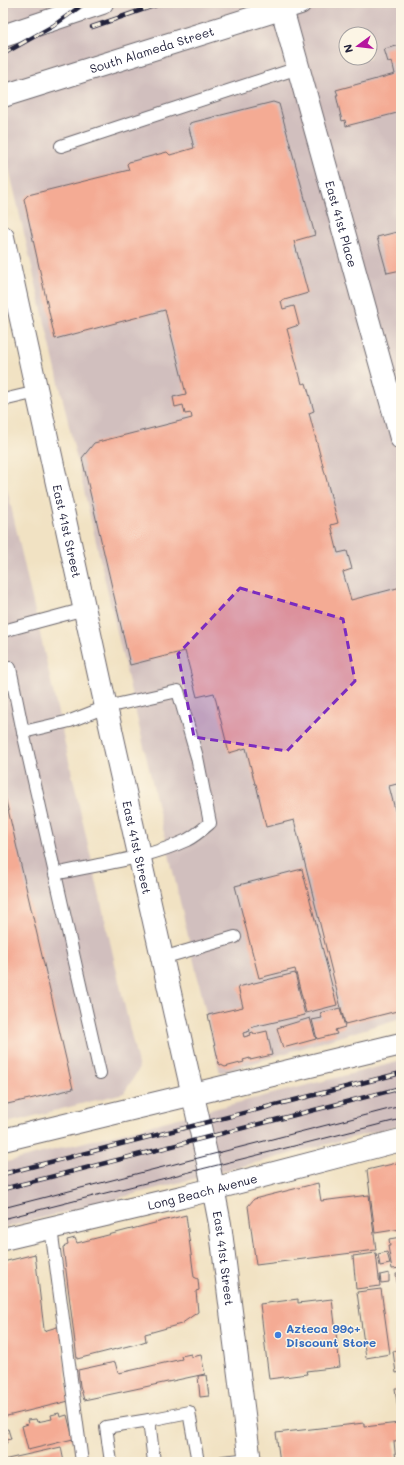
<svg xmlns="http://www.w3.org/2000/svg" width="404" height="1465" viewBox="0 0 404 1465" font-family="Mali,sans-serif">
  <style>
    .industrial { fill: #d1bfbe; fill-rule: evenodd }
    .building { fill: #f4ab94 }
    .lines { fill: none; stroke-linecap: round; stroke-linejoin: round }
    .lane-casing { stroke: #6a656b; stroke-width: 14 }
    .street-casing { stroke: #6a656b; stroke-width: 24 }
    .secondary-casing { stroke: #6a656b; stroke-width: 24 }
    .primary-casing { stroke: #6a656b; stroke-width: 24 }
    .lane { stroke: #fff; stroke-width: 12 }
    .street { stroke: #fff; stroke-width: 22 }
    .secondary { stroke: #fff; stroke-width: 22 }
    .primary { stroke: #fff; stroke-width: 22 }
    .tram { stroke: #22223b; stroke-width: 1 }
    .rail-casing { stroke: #22223b; stroke-width: 4.5 }
    .rail { stroke: #fcf5e5; stroke-width: 3; stroke-dasharray: 9; stroke-linecap: butt }
    .marked { fill: #7b2cbf; fill-opacity: 0.2; stroke: #7b2cbf; stroke-width: 3; stroke-dasharray: 8 5; stroke-linejoin: round }
    .shop-dot { fill: #3f7fe0; stroke: #fcf5e5; stroke-width: 1.5 }
    .labels { text-anchor: middle; dominant-baseline: central; stroke-width: 3; stroke-linejoin: round; paint-order: stroke }
    .street-label { font-size: 12px; fill: #22223b; stroke: #fcf5e5 }
    .shop-label { font-size: 12px; font-weight: bold; fill: #366cbe; stroke: #fcf5e5; text-anchor: start }
  </style>
  <rect width="100%" height="100%" fill="#fcf5e5"/>
  <filter id="ink" filterUnits="userSpaceOnUse"><feTurbulence type="fractalNoise" baseFrequency=".025" numOctaves="2"/><feDisplacementMap in="SourceGraphic" scale="8" xChannelSelector="R" yChannelSelector="G"/><feConvolveMatrix kernelMatrix="1 2 1 2 8 2 1 2 1" color-interpolation-filters="sRGB"/></filter>
  <filter id="wash" filterUnits="userSpaceOnUse"><feTurbulence type="fractalNoise" baseFrequency=".012" numOctaves="4" result="noise"/><feDisplacementMap in="SourceGraphic" scale="16" xChannelSelector="R" yChannelSelector="G"/><feGaussianBlur stdDeviation="0.9" result="paint"/><feColorMatrix in="noise" values="0 0 0 0 0 0 0 0 0 0 0 0 0 0 0 0 0 1.4 0 .05"/><feComposite in="paint" operator="in"/></filter>
  <g filter="url(#wash)">
    <rect width="100%" height="100%" fill="#f1e2c3"/>
    <!-- industrial -->
    <g class="industrial">
      <path d="M3,3H401V1018L220,1073L3,143ZM346,34H370V58H346Z"/>
      <polygon points="3,471 139,1069 124,1093 3,1124"/>
      <polygon points="401,1061 401,1125 3,1228 3,1163"/>
    </g>
    <g id="blocks">
      <!-- building -->
      <g class="building">
        <polygon points="401,45 401,112 346,126 345,120 342,121 336,95 338,95 336,90 395,74 392,61 388,62 384,49"/>
        <polygon points="273,102 279,104 315,235 294,241 308,293 281,301 283,309 294,306 299,325 287,329 302,384 306,383 314,411 309,413 338,523 331,525 338,553 347,551 352,569 343,572 351,600 401,587 401,783 389,786 401,833 401,1010 345,1024 294,820 266,827 256,784 255,784 246,748 229,753 214,693 197,697 185,651 130,665 82,458 94,443 192,418 191,413 185,414 183,405 175,407 173,397 186,394 165,310 55,339 24,199 28,195 129,170 127,164 129,162 167,152 170,155 194,148 189,128 190,123"/>
        <polygon points="401,231 401,270 387,273 377,237"/>
        <polygon points="3,788 73,1089 3,1105"/>
        <polygon points="302,869 337,1005 306,1013 295,969 259,978 235,886"/>
        <polygon points="295,973 305,1015 249,1028 250,1031 243,1033 244,1037 251,1035 250,1033 253,1032 254,1034 267,1031 272,1055 250,1060 250,1058 243,1060 244,1062 225,1067 219,1064 208,1015 243,1007 238,987"/>
        <polygon points="340,1008 345,1027 335,1030 337,1034 317,1039 312,1020 322,1018 320,1013"/>
        <polygon points="310,1018 316,1039 283,1048 277,1028"/>
        <polygon points="401,1162 401,1229 375,1233 367,1170"/>
        <polygon points="318,1183 321,1201 369,1195 376,1250 256,1265 248,1206 254,1199"/>
        <polygon points="186,1215 194,1277 198,1279 199,1290 196,1291 198,1312 181,1324 145,1334 146,1341 140,1343 77,1359 63,1247 68,1245 67,1240 75,1238 77,1243"/>
        <polygon points="401,1237 401,1268 392,1269 388,1246 390,1246 389,1239"/>
        <polygon points="387,1252 390,1264 380,1266 378,1254"/>
        <polygon points="376,1253 380,1286 356,1289 353,1256"/>
        <polygon points="35,1254 44,1329 44,1331 60,1326 69,1401 3,1417 3,1262"/>
        <polygon points="389,1273 389,1282 381,1283 380,1275"/>
        <polygon points="401,1273 401,1294 399,1295 396,1274"/>
        <polygon points="381,1289 390,1354 366,1358 357,1292"/>
        <polygon points="298,1299 298,1303 332,1299 340,1367 306,1371 307,1374 269,1379 260,1304"/>
        <polygon points="401,1350 401,1372 396,1373 393,1351"/>
        <polygon points="191,1354 191,1357 201,1355 205,1374 84,1400 80,1386 78,1370 115,1362 118,1373 124,1372 182,1359 181,1356"/>
        <polygon points="206,1375 209,1396 200,1397 198,1376"/>
        <polygon points="395,1388 401,1388 401,1425 400,1425"/>
        <polygon points="59,1413 60,1417 67,1415 73,1439 28,1450 22,1426 28,1424 27,1420 36,1419 37,1422 52,1419 51,1415"/>
        <polygon points="364,1423 364,1427 399,1423 401,1440 394,1441 396,1462 280,1462 276,1433"/>
        <polygon points="8,1429 11,1439 6,1440 7,1443 3,1444 3,1430"/>
        <polygon points="61,1447 64,1462 3,1462 3,1460"/>
      </g>
    </g>
  </g>
  <g filter="url(#ink)">
    <use href="#blocks" fill-opacity="0" stroke="#6a656b" stroke-width="1"/>
    <g class="lines">
      <defs>
        <g id="lane">
          <polyline points="61,146 298,68"/>
          <polyline points="3,400 37,392"/>
          <polyline points="3,631 85,609"/>
          <path d="M10,668L23,732L70,721L106,707L178,691L197,757L210,823C203,829 195,836 187,840C146,859 99,864 55,874"/>
          <polyline points="23,732 100,1073"/>
          <polyline points="162,958 235,937"/>
          <polyline points="51,1228 82,1462"/>
          <polyline points="149,1420 189,1412 198,1462"/>
          <polyline points="111,1462 106,1427 149,1420 154,1462"/>
          <polyline points="223,1462 250,1459"/>
        </g>
        <g id="street">
          <path id="s1" d="M282,9L401,438"/>
        </g>
        <g id="secondary">
          <polyline points="3,36 102,3"/>
          <path id="s2" d="M3,237L106,707L209,1167L220,1224L250,1462"/>
          <polyline points="3,1140 401,1044"/>
          <path id="s3" d="M3,1239L182,1197L401,1140"/>
        </g>
        <g id="primary">
          <path id="s4" d="M3,96L300,3"/>
        </g>
      </defs>
      <!-- lane casing -->
      <use href="#lane" class="lane-casing"/>
      <!-- street casing -->
      <use href="#street" class="street-casing"/>
      <!-- secondary casing -->
      <use href="#secondary" class="secondary-casing"/>
      <!-- primary casing -->
      <use href="#primary" class="primary-casing"/>
      <!-- lane -->
      <use href="#lane" class="lane"/>
      <!-- street -->
      <use href="#street" class="street"/>
      <!-- secondary -->
      <use href="#secondary" class="secondary"/>
      <!-- primary -->
      <use href="#primary" class="primary"/>
      <!-- tram -->
      <g class="tram">
        <polyline points="3,1208 401,1106"/>
        <path d="M3,1219C135,1185 268,1153 401,1119"/>
      </g>
      <defs>
        <g id="rail">
          <polyline points="92,27 162,3"/>
          <polyline points="3,54 53,26 85,3"/>
          <polyline points="3,1174 401,1073"/>
          <polyline points="3,1189 401,1088"/>
        </g>
      </defs>
      <!-- rail casing -->
      <use href="#rail" class="rail-casing"/>
      <!-- rail -->
      <use href="#rail" class="rail"/>
    </g>
  </g>
  <!-- marked area -->
  <path class="marked" d="M240,588L343,619L355,681L287,751L194,737L178,654Z"/>
  <!-- markers -->
  <circle class="shop-dot" cx="278" cy="1335" r="4"/>
  <g class="labels">
    <!-- street labels -->
    <g class="street-label">
      <text stroke="none"><textPath href="#s4" startOffset="156">South Alameda Street</textPath></text>
      <text stroke="none"><textPath href="#s1" startOffset="223">East 41st Place</textPath></text>
      <text stroke="none"><textPath href="#s2" startOffset="301">East 41st Street</textPath></text>
      <text stroke="none"><textPath href="#s2" startOffset="625">East 41st Street</textPath></text>
      <text stroke="none"><textPath href="#s3" startOffset="205">Long Beach Avenue</textPath></text>
      <text stroke="none"><textPath href="#s2" startOffset="1045">East 41st Street</textPath></text>
    </g>
    <!-- shop labels -->
    <g class="shop-label">
      <text x="286" y="1328">Azteca 99¢+<tspan x="286" dy="14">Discount Store</tspan></text>
    </g>
  </g>
  <!-- margin -->
  <rect width="404" height="1465" fill="none" stroke="#fcf5e5" stroke-width="16"/>
  <!-- north arrow -->
  <g transform="translate(358 46) rotate(255)"><circle r="19" fill="#fcf5e5" stroke="#a5a1a1"/>
  <path d="M0-3L7 15L0 10L-7 15Z" fill="#b5179e"/>
  <text y="-6" font-size="11" font-weight="bold" text-anchor="middle" fill="#22223b">N</text>
  </g>
</svg>
